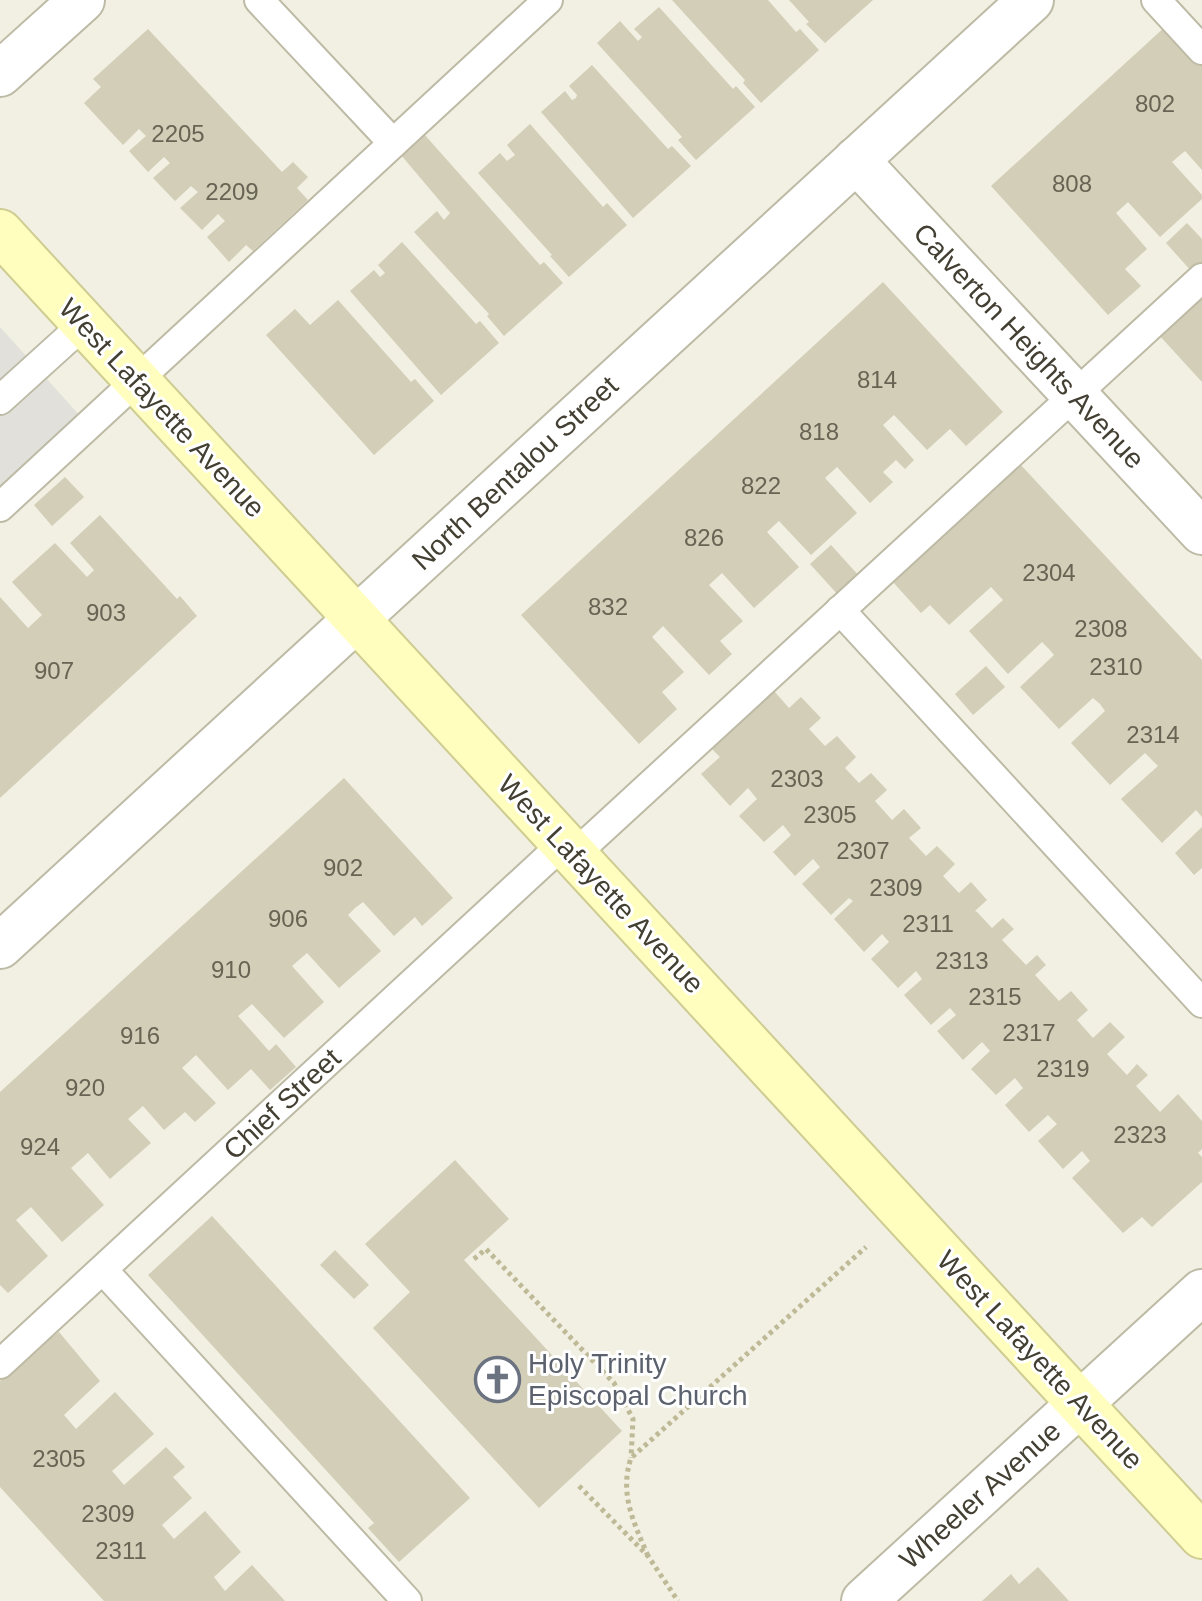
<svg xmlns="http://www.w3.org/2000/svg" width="1202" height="1601" viewBox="0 0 1202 1601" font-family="Arial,sans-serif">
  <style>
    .parking { fill: #e2e0db }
    .building { fill: #d3ceb8 }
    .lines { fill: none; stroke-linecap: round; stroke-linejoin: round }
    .service-casing { stroke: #bdbaa5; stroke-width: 32 }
    .minor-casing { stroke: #bdbaa5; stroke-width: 48 }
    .tertiary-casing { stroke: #bdbaa5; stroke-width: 48 }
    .secondary-casing { stroke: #cecc90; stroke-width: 48 }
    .path { stroke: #beb996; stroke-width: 5; stroke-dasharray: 4 4; stroke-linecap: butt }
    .service { stroke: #fff; stroke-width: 28 }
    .minor { stroke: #fff; stroke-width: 44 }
    .tertiary { stroke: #fff; stroke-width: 44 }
    .secondary { stroke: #fffebf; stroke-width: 44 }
    .labels { text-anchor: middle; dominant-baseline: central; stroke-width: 6; stroke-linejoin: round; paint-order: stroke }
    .number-label { font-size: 24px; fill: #676454 }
    .street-label { font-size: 28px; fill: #434033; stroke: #fff }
    .worship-label { font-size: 28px; fill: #5b616d; stroke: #fff; text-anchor: start }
  </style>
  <rect width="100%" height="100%" fill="#f1f0e2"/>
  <!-- parking -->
  <polygon class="parking" points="0,327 81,417 0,489"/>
  <!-- building -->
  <g class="building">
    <polygon points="672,0 768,0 796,32 800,29 819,50 761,103 743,83 745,80"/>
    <polygon points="789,0 873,0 825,43 806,24 809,22"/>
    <polygon points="659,7 733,89 736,86 755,107 696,160 678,140 682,137 597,43 620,21 638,41 642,37 634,29"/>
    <polygon points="1167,25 1202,63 1202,170 1185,151 1172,162 1202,195 1202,199 1160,237 1128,202 1116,213 1147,249 1125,269 1141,286 1108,315 991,186"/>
    <polygon points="148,29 282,172 293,162 308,177 297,188 308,200 253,251 246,245 229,262 207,237 225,221 218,214 202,230 180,208 198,192 191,186 175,201 153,178 170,163 164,157 148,172 129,151 146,136 139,129 123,145 84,103 101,87 93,79"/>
    <polygon points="592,65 668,149 672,146 691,166 633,218 541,112 565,91 572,100 576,98 577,95 569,86"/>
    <polygon points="530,124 603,207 607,203 627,225 569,277 550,256 552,255 478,173 500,153 507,161 515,155 507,145"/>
    <polygon points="424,134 540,265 544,262 563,283 504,336 487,316 489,314 414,232 437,211 444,220 450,213 401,155"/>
    <polygon points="1187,223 1202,239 1202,266 1193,273 1166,243"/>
    <polygon points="402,242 476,324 480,321 499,343 441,395 350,291 374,270 380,277 385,273 378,265"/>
    <polygon points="883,282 1003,412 966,446 950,429 927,450 894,415 883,425 914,460 905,469 896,460 883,472 893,482 870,503 837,467 825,478 857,513 811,555 779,521 767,532 799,567 754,608 722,573 709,585 743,621 720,641 732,654 709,675 663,626 652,637 684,672 662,692 677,709 639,744 521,615"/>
    <polygon points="1202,298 1202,382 1158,334 1178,315 1181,317"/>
    <polygon points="338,300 411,382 415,379 434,401 374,455 266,335 295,309 310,325"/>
    <polygon points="1019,463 1202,660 1202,817 1196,810 1162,843 1121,799 1158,766 1145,753 1110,785 1071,743 1105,711 1100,704 1093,698 1059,729 1020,687 1054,655 1049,649 1042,642 1008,674 969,631 1003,600 991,587 949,625 930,605 921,613 892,581"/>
    <polygon points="65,477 84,497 52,526 34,505"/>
    <polygon points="100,515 177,599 180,596 197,616 0,798 0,597 28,628 42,615 12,582 55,543 87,577 94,570 70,543"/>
    <polygon points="831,545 860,577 839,596 810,564"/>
    <polygon points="986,666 1005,687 973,715 955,694"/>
    <polygon points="774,691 789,708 801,697 821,718 809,729 825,746 837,736 856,757 845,768 859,783 871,773 887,790 875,801 892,820 904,809 921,828 909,838 926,856 937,846 955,864 943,876 959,893 971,882 987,900 975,911 977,912 992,928 1003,918 1014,929 1002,940 1026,965 1037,955 1046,965 1035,975 1059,1001 1071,991 1088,1010 1077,1020 1093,1038 1110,1022 1125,1037 1107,1054 1127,1075 1137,1064 1148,1075 1136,1086 1160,1112 1178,1094 1202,1121 1202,1149 1198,1153 1202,1157 1202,1182 1152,1227 1142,1217 1123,1233 1072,1178 1090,1161 1082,1151 1063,1169 1038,1141 1057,1124 1048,1115 1029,1132 1005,1105 1023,1088 1015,1078 996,1095 971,1069 990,1051 982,1042 963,1060 937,1031 956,1015 950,1008 931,1025 904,995 922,979 916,971 898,988 871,959 889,942 882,934 864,952 834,919 853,901 849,898 831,915 802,884 820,867 813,859 795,876 773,852 791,835 783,825 764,842 739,816 757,799 748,788 730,806 701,774 720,757 711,748"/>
    <polygon points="344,778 453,898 422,926 415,917 394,936 363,902 355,908 348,915 381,951 339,988 307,953 292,966 324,1002 284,1038 252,1004 238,1016 269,1051 276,1044 296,1067 270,1090 251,1069 228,1090 196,1055 182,1068 216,1103 195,1122 185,1112 164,1130 143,1106 128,1119 151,1143 110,1179 88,1153 71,1168 104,1205 62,1242 31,1207 16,1220 48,1256 8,1293 0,1285 0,1092"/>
    <polygon points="1202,827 1202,868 1194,875 1175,853"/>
    <polygon points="455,1160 509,1219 464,1260 622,1431 539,1508 373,1328 410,1292 365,1244"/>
    <polygon points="212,1216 470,1498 399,1562 368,1528 374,1523 148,1275"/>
    <polygon points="335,1250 369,1285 354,1299 320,1265"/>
    <polygon points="59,1332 100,1381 64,1415 76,1429 115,1392 154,1434 112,1471 124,1485 166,1447 185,1467 173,1477 192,1498 162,1525 174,1539 205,1511 241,1552 214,1577 225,1591 252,1565 285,1601 104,1601 0,1487 0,1381 46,1339 48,1340"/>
    <polygon points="1038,1567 1069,1601 982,1601 1011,1574 1019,1584"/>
  </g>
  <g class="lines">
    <defs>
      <g id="service">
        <polyline points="259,0 393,143"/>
        <polyline points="1156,0 1202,50"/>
        <polyline points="0,400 84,324"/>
        <polyline points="0,507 548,0"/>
        <polyline points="840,610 1202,1003"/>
        <polyline points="574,855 1202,278"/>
        <polyline points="103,1270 407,1601"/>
        <polyline points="0,1364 564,843"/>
      </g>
      <g id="minor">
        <polyline points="0,74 82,0"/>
        <polyline points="856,160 1202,532"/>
        <polyline points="864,1601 1202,1292"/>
      </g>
      <polyline id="tertiary" points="0,946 1031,0"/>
      <polyline id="secondary" points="0,232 1202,1536"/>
    </defs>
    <!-- service casing -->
    <use href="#service" class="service-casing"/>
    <!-- minor casing -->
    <use href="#minor" class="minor-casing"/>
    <!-- tertiary casing -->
    <use href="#tertiary" class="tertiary-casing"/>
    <!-- secondary casing -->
    <use href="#secondary" class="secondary-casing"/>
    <!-- path -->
    <g class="path">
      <polyline points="474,1259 486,1249 614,1383 633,1419 631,1458"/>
      <polyline points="579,1486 648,1556 678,1601"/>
      <path d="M648,1556C634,1523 619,1494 631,1458L866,1247"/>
    </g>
    <!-- service -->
    <use href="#service" class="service"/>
    <!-- minor -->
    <use href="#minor" class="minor"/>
    <!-- tertiary -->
    <use href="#tertiary" class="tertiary"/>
    <!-- secondary -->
    <use href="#secondary" class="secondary"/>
  </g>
  <!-- icons -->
  <defs>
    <symbol id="church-ring" viewBox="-11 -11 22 22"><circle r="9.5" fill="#fff" stroke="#6b7280" stroke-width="1.5"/><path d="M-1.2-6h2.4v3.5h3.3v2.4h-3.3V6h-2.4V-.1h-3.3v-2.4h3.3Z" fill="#6b7280"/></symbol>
  </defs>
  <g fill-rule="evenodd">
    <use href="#church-ring" x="472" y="1354" width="51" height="51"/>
  </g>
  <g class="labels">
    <!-- number labels -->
    <g class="number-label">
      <text x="1155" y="103">802</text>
      <text x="178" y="133">2205</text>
      <text x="1072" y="183">808</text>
      <text x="232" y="191">2209</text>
      <text x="877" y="379">814</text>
      <text x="819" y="431">818</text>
      <text x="761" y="485">822</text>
      <text x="704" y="537">826</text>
      <text x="1049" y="572">2304</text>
      <text x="608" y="606">832</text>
      <text x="106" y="612">903</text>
      <text x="1101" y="628">2308</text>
      <text x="1116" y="666">2310</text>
      <text x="54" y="670">907</text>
      <text x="1153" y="734">2314</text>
      <text x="797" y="778">2303</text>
      <text x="830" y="814">2305</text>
      <text x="863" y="850">2307</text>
      <text x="343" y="867">902</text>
      <text x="896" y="887">2309</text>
      <text x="288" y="918">906</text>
      <text x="928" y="923">2311</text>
      <text x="962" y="960">2313</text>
      <text x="231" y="969">910</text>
      <text x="995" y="996">2315</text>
      <text x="1029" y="1032">2317</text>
      <text x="140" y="1035">916</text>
      <text x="1063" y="1068">2319</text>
      <text x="85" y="1087">920</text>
      <text x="1140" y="1134">2323</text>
      <text x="40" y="1146">924</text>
      <text x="59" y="1458">2305</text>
      <text x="108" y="1513">2309</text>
      <text x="121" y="1550">2311</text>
    </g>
    <!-- street labels -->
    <g class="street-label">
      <text transform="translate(1029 346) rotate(47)">Calverton Heights Avenue</text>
      <text transform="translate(162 408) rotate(47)">West Lafayette Avenue</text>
      <text transform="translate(515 473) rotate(-43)">North Bentalou Street</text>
      <text transform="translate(601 884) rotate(47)">West Lafayette Avenue</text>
      <text transform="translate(282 1104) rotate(-43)">Chief Street</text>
      <text transform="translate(1040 1360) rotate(47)">West Lafayette Avenue</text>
      <text transform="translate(980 1495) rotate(-42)">Wheeler Avenue</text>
    </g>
    <!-- worship labels -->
    <g class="worship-label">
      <text x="528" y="1363">Holy Trinity<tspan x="528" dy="32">Episcopal Church</tspan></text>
    </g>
  </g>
</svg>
